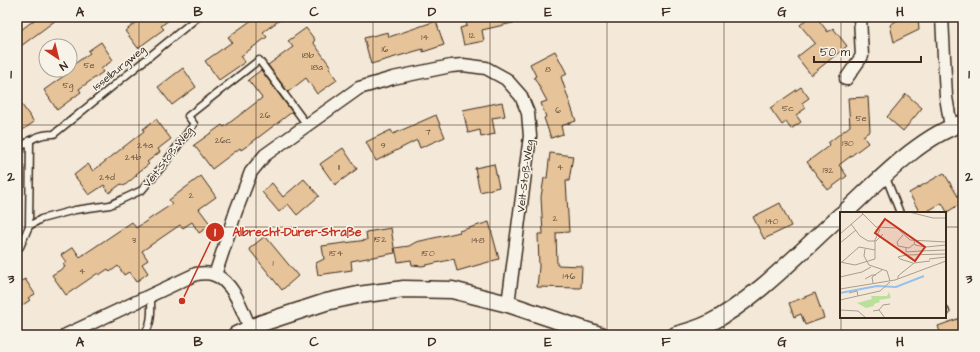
<svg xmlns="http://www.w3.org/2000/svg" width="980" height="352" viewBox="0 0 980 352" font-family="'Architects Daughter',sans-serif">
  <style>
    .building { fill: #e6c398; stroke: #3b2a1e }
    .lines { fill: none; stroke-linecap: round; stroke-linejoin: round }
    .service-casing { stroke: #3b2a1e; stroke-width: 9 }
    .minor-casing { stroke: #3b2a1e; stroke-width: 15 }
    .tertiary-casing { stroke: #3b2a1e; stroke-width: 19 }
    .service { stroke: #f7f3e8; stroke-width: 6 }
    .minor { stroke: #f7f3e8; stroke-width: 12 }
    .tertiary { stroke: #f7f3e8; stroke-width: 16 }
    .grid { fill: none; stroke: #3b2a1e; stroke-width: 1; stroke-opacity: 0.55 }
    .labels { text-anchor: middle; dominant-baseline: central; stroke-width: 3; stroke-linejoin: round; paint-order: stroke }
    .number-label { font-size: 9px; fill: #66503c }
    .street-label { font-size: 11px; fill: #3b2a1e; stroke: #f7f3e8 }
    .inset-river { fill: none; stroke: #94c1ee; stroke-width: 2 }
    .inset-road { fill: none; stroke: #aa9d8e; stroke-width: 1 }
    .view { fill: #c8321e; fill-opacity: 0.15; stroke: #c8321e; stroke-width: 2 }
    .inset-edge { fill: none; stroke: #3b2a1e; stroke-width: 2 }
    .leader { fill: none; stroke: #c8321e; stroke-width: 1.5 }
    .callout-dot { fill: #c8321e; stroke: #f7f3e8; stroke-width: 1.5 }
    .mark-label { font-size: 12px; text-anchor: middle; font-weight: bold; fill: #fff }
    .callout-label { font-size: 12px; text-anchor: middle; font-weight: bold; fill: #c8321e; stroke: #f7f3e8; stroke-width: 3; stroke-linejoin: round; paint-order: stroke }
    .neatline { fill: none; stroke: #3b2a1e; stroke-width: 1.5 }
    .grid-label { font-size: 13px; text-anchor: middle; font-weight: bold; fill: #3b2a1e }
  </style>
  <rect width="100%" height="100%" fill="#f4e9d8"/>
  <filter id="ink" filterUnits="userSpaceOnUse"><feTurbulence type="fractalNoise" baseFrequency=".025" numOctaves="2"/><feDisplacementMap in="SourceGraphic" scale="8" xChannelSelector="R" yChannelSelector="G"/><feConvolveMatrix kernelMatrix="1 2 1 2 8 2 1 2 1" color-interpolation-filters="sRGB"/></filter>
  <g filter="url(#ink)">
    <!-- building -->
    <g class="building">
      <polygon points="38,17 60,17 17,49 17,33"/>
      <polygon points="144,17 173,17 161,26 164,29 138,48 125,31"/>
      <polygon points="256,17 284,17 263,32 267,37 241,56 245,62 219,80 205,61 232,42 228,37"/>
      <polygon points="465,17 517,17 517,22 482,30 484,41 464,45 460,28 467,26"/>
      <polygon points="809,17 816,17 828,32 833,28 847,46 811,75 797,57 815,43 800,25"/>
      <polygon points="902,17 918,17 919,30 894,42 890,25"/>
      <polygon points="436,21 444,45 423,52 423,49 371,64 364,38 388,32 389,37"/>
      <polygon points="306,28 315,40 313,42 331,67 329,68 337,80 317,94 306,78 288,92 268,65 293,47 288,41"/>
      <polygon points="101,42 113,60 101,69 103,72 79,89 81,92 57,110 44,90 68,73 66,70 70,70 70,67 90,53 88,51"/>
      <polygon points="555,51 567,74 561,77 576,121 561,126 563,134 551,138 544,118 546,117 541,103 547,101 534,77 536,76 530,64"/>
      <polygon points="183,68 196,87 172,105 158,87"/>
      <polygon points="261,70 292,112 247,146 241,150 240,148 212,169 194,145 222,125 224,127 262,98 248,80"/>
      <polygon points="801,87 809,98 802,103 806,108 796,115 801,122 791,129 786,122 782,125 770,108"/>
      <polygon points="906,94 922,108 903,131 887,117"/>
      <polygon points="868,97 870,131 863,136 868,143 839,165 847,176 828,190 807,162 830,145 828,143 850,126 848,98"/>
      <polygon points="17,98 34,122 17,134"/>
      <polygon points="502,102 505,116 492,118 495,134 481,137 480,130 468,133 463,110"/>
      <polygon points="436,115 445,137 420,148 417,140 376,161 366,142 391,130 393,134"/>
      <polygon points="156,119 171,139 158,149 160,152 147,162 149,164 136,174 137,175 124,186 121,184 109,193 104,185 89,195 74,175 88,164 93,171 144,131 143,129"/>
      <polygon points="343,148 357,169 335,185 320,164"/>
      <polygon points="550,153 573,156 569,181 566,181 569,232 556,233 557,265 582,266 581,288 537,287 539,267 538,234 543,234 541,197 544,178 547,178"/>
      <polygon points="494,164 499,187 480,192 475,168"/>
      <polygon points="944,173 962,203 947,212 942,203 924,213 920,213 909,193"/>
      <polygon points="201,176 216,197 199,209 211,225 199,233 192,222 183,228 180,225 142,251 148,260 142,264 148,273 136,282 129,272 124,275 118,266 110,272 108,269 99,275 98,273 66,295 52,275 65,267 63,264 66,262 61,255 73,247 80,257 132,222 136,228 172,204 169,200"/>
      <polygon points="304,179 319,196 297,215 288,204 279,212 262,192 272,183 283,197"/>
      <polygon points="780,203 791,226 764,239 753,217"/>
      <polygon points="489,222 499,259 457,271 454,259 422,266 412,265 411,260 398,262 395,248 409,246 416,242 460,232 459,231"/>
      <polygon points="391,228 395,253 351,261 352,270 318,275 316,263 324,259 322,246 367,240 366,232"/>
      <polygon points="265,236 298,276 282,290 249,249"/>
      <polygon points="25,279 35,294 28,298 30,300 17,309 17,282 18,283"/>
      <polygon points="815,293 824,318 805,325 801,314 794,317 789,303"/>
      <polygon points="963,317 963,333 957,335 941,335 938,326"/>
    </g>
    <g class="lines">
      <defs>
        <g id="service">
          <polyline points="30,140 29,226 41,219 75,210 110,205 142,190 165,163 194,124 188,116 259,60 307,125"/>
          <path d="M17,150C30,140 37,134 54,134L198,17"/>
          <polyline points="885,175 900,213"/>
          <polyline points="17,249 20,247 29,226"/>
          <polyline points="945,310 946,312"/>
          <path d="M143,335C153,326 151,308 151,295"/>
        </g>
        <g id="minor">
          <polyline points="942,17 946,97 951,127"/>
          <polyline points="846,79 862,56 860,17"/>
          <polyline points="215,275 236,211 251,172 265,155 359,88 393,78 451,66 463,65 486,68 506,79 521,96 528,113 530,136 508,304"/>
          <path d="M66,335L196,274C202,273 210,273 215,275C234,283 242,310 250,328"/>
        </g>
        <g id="tertiary">
          <path d="M844,213C878,182 919,137 963,123"/>
          <polyline points="236,335 262,323 326,302 358,295 404,289 452,290 508,304 600,335"/>
          <path d="M676,335C687,332 698,329 708,324C755,300 801,251 841,215"/>
        </g>
      </defs>
      <!-- service casing -->
      <use href="#service" class="service-casing"/>
      <!-- minor casing -->
      <use href="#minor" class="minor-casing"/>
      <!-- tertiary casing -->
      <use href="#tertiary" class="tertiary-casing"/>
      <!-- service -->
      <use href="#service" class="service"/>
      <!-- minor -->
      <use href="#minor" class="minor"/>
      <!-- tertiary -->
      <use href="#tertiary" class="tertiary"/>
    </g>
  </g>
  <!-- grid -->
  <path class="grid" d="M139,17V335M256,17V335M373,17V335M490,17V335M607,17V335M724,17V335M841,17V213M17,125H963M841,213V317M17,227H841M945,227H963M841,317V335"/>
  <g class="labels">
    <!-- number labels -->
    <g class="number-label">
      <text x="472" y="35">12</text>
      <text x="425" y="37">14</text>
      <text x="385" y="49">16</text>
      <text x="308" y="55">18b</text>
      <text x="89" y="65">5e</text>
      <text x="317" y="67">18a</text>
      <text x="548" y="69">8</text>
      <text x="68" y="85">5g</text>
      <text x="788" y="108">5c</text>
      <text x="558" y="110">6</text>
      <text x="265" y="115">26</text>
      <text x="861" y="118">5e</text>
      <text x="428" y="132">7</text>
      <text x="223" y="140">26c</text>
      <text x="848" y="143">130</text>
      <text x="145" y="145">24a</text>
      <text x="383" y="145">9</text>
      <text x="133" y="157">24b</text>
      <text x="339" y="167">11</text>
      <text x="560" y="167">4</text>
      <text x="828" y="170">132</text>
      <text x="107" y="177">24d</text>
      <text x="191" y="195">2</text>
      <text x="555" y="218">2</text>
      <text x="772" y="221">140</text>
      <text x="380" y="239">152</text>
      <text x="134" y="240">3</text>
      <text x="478" y="240">148</text>
      <text x="336" y="253">154</text>
      <text x="428" y="253">150</text>
      <text x="273" y="263">1</text>
      <text x="82" y="271">4</text>
      <text x="569" y="276">146</text>
    </g>
    <!-- street labels -->
    <g class="street-label">
      <text transform="translate(119 68) rotate(-39)">Isselburgweg</text>
      <text transform="translate(168 157) rotate(-52)">Veit-Stoß-Weg</text>
      <text transform="translate(525 176) rotate(-83)">Veit-Stoß-Weg</text>
    </g>
  </g>
  <!-- overview -->
  <g transform="translate(840 212)">
    <rect width="106" height="106" fill="#f4e9d8"/>
    <path d="M49,80L51,86L39,88L40,90L34,92V94L26,96L17,91L32,87L31,84H47Z" fill="#bae09c"/>
    <path class="inset-river" d="M0,81L37,74L56,75L84,64"/>
    <path class="inset-road" d="M21,0L36,15L57,16L70,28L106,30M69,0L93,6H106M11,12L20,24L28,29H36L43,22M0,22L23,2M63,23L57,30L58,34L69,36L74,32M74,29L75,33L86,35L106,33M0,31L16,18M66,36V40L80,39M25,37L24,44L29,53L47,59L50,69M80,39L106,38M60,47L58,45L66,43L106,42M60,47L73,51M89,47L106,45M0,50L15,53L35,47V28L40,17M2,50L19,35L35,38M0,65L22,60L31,55M25,67L32,63H36M58,67V64L74,51L90,49M33,71L32,65L42,58M0,77L55,68L106,49M9,81L17,79L18,84M0,88L40,79L50,70M0,98L18,99L26,106M39,98L43,93L50,92M33,99L39,98L45,106"/>
    <path class="view" d="M45,7L85,35L75,49L35,21Z"/>
    <rect width="106" height="106" class="inset-edge"/>
  </g>
  <!-- callouts -->
  <path class="leader" d="M182 301L215 232"/>
  <g class="callout-dot">
    <circle cx="182" cy="301" r="4"/>
    <circle cx="215" cy="232" r="10"/>
  </g>
  <g class="mark-label">
    <text x="215" y="236">1</text>
  </g>
  <g class="callout-label">
    <text x="297" y="236">Albrecht-Dürer-Straße</text>
  </g>
  <!-- margin -->
  <rect width="980" height="352" fill="none" stroke="#f7f3e8" stroke-width="44"/>
  <!-- north arrow -->
  <g transform="translate(58 58) rotate(145)"><circle r="19" fill="#f7f3e8" stroke="#aca397"/>
  <path d="M0-3L7 15L0 10L-7 15Z" fill="#c8321e"/>
  <text y="-6" font-size="11" font-weight="bold" text-anchor="middle" fill="#3b2a1e">N</text>
  </g>
  <!-- scale -->
  <path d="M814 56v6h107v-6" fill="none" stroke="#3b2a1e" stroke-width="2"/>
  <text x="820" y="56" font-size="12" fill="#3b2a1e" stroke="#f7f3e8" stroke-width="3" paint-order="stroke">50 m</text>
  <rect x="22" y="22" width="936" height="308" class="neatline"/>
  <g class="grid-label">
    <text x="80" y="16">A</text>
    <text x="198" y="16">B</text>
    <text x="314" y="16">C</text>
    <text x="432" y="16">D</text>
    <text x="548" y="16">E</text>
    <text x="666" y="16">F</text>
    <text x="782" y="16">G</text>
    <text x="900" y="16">H</text>
    <text x="11" y="78">1</text>
    <text x="969" y="78">1</text>
    <text x="11" y="181">2</text>
    <text x="969" y="181">2</text>
    <text x="11" y="283">3</text>
    <text x="969" y="283">3</text>
    <text x="80" y="346">A</text>
    <text x="198" y="346">B</text>
    <text x="314" y="346">C</text>
    <text x="432" y="346">D</text>
    <text x="548" y="346">E</text>
    <text x="666" y="346">F</text>
    <text x="782" y="346">G</text>
    <text x="900" y="346">H</text>
  </g>
</svg>
